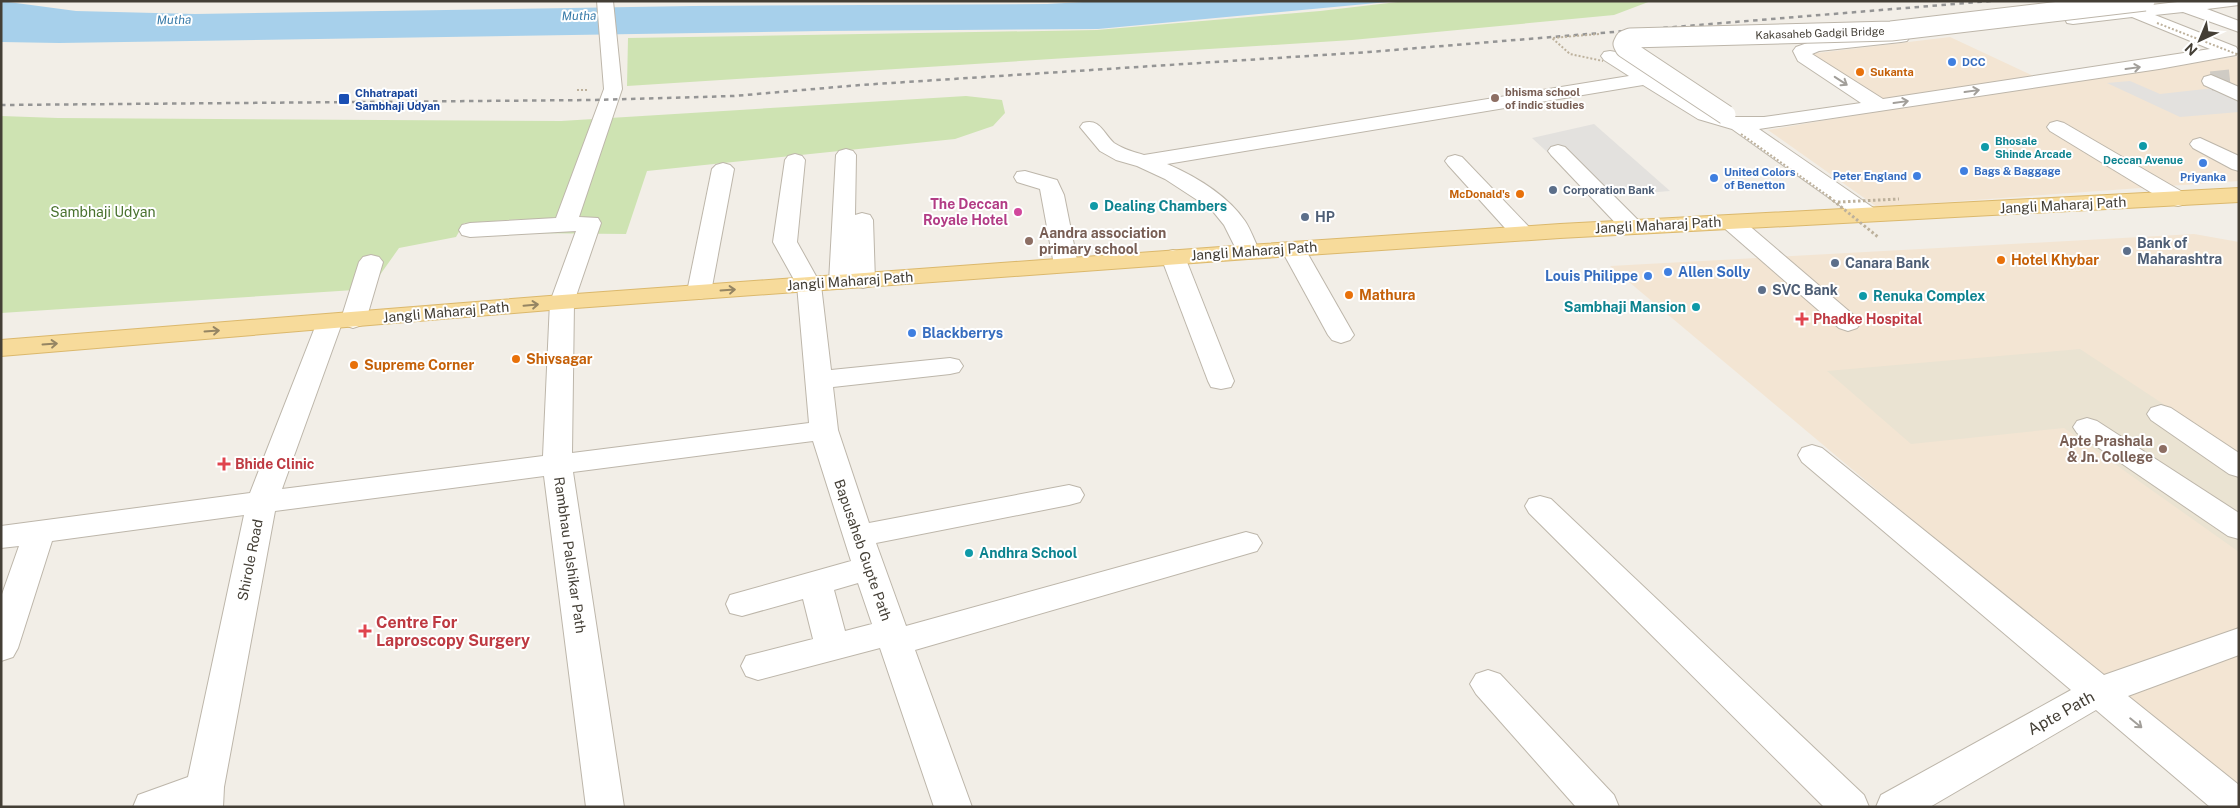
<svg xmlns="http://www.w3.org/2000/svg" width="2240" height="808" viewBox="0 0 2240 808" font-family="'Public Sans',sans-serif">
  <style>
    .commercial { fill: #f3e5d3 }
    .education { fill: #eae3d2 }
    .green { fill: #cee3b2 }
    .parking { fill: #e3e1de }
    .water { fill: #a7d0eb }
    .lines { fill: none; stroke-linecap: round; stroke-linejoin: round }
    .minor-tunnel { stroke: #cfcbc4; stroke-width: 19; stroke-dasharray: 19 9; stroke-linecap: butt }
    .minor-casing { stroke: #bdb6aa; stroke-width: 2 }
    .major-casing { stroke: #dbb86c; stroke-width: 2 }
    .path { stroke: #bdb19c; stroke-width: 2; stroke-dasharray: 2 2; stroke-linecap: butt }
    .minor { fill: #fff; fill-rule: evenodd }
    .major { fill: #f7db9b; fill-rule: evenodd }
    .rail { stroke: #959595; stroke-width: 2.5; stroke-dasharray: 4.5 4.5; stroke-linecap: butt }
    .minor-bridge-casing { stroke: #bdb6aa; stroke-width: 21; stroke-linecap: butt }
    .path-bridge-far1 { stroke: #bdb19c; stroke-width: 2; stroke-dasharray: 2 2; stroke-linecap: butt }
    .path-bridge { stroke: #bdb19c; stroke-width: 3; stroke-dasharray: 2.5 2.5; stroke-linecap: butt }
    .minor-bridge { stroke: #fff; stroke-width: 19 }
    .oneway { stroke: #a29f9a }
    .oneway2 { stroke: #958563 }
    .shop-dot { fill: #3f7fe0; stroke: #fff; stroke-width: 2 }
    .food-dot { fill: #e8710a; stroke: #fff; stroke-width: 2 }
    .education-dot { fill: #8d6e63; stroke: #fff; stroke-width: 2 }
    .transit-dot { fill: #1a4fb4; stroke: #fff; stroke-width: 2 }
    .culture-dot { fill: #0f9aa8; stroke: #fff; stroke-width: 2 }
    .service-dot { fill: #5c6f8a; stroke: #fff; stroke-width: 2 }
    .hotel-dot { fill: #d1479c; stroke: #fff; stroke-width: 2 }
    .health-dot { fill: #e0444e; stroke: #fff; stroke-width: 2 }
    .labels { text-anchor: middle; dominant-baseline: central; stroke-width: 4; stroke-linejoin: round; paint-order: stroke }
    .far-street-label { font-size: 11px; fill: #443f36; stroke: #fff }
    .far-shop-label { font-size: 11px; font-weight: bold; fill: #366cbe; stroke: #fff; text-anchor: start }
    .far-food-label { font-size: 11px; font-weight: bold; fill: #c56008; stroke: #fff; text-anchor: start }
    .far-education-label { font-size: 11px; font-weight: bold; fill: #785e54; stroke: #fff; text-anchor: start }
    .far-transit-label { font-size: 11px; font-weight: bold; fill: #164399; stroke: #fff; text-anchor: start }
    .far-culture-label { font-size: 11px; font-weight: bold; fill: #0d838f; stroke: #fff; text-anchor: start }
    .far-service-label { font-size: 11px; font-weight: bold; fill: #4e5e75; stroke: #fff; text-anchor: start }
    .far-water-label { font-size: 12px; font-style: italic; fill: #377aa8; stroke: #fff }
    .hotel-label { font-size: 14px; font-weight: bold; fill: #b23c85; stroke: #fff; text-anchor: end }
    .street-label { font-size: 14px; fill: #443f36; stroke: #fff }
    .culture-label { font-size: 14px; font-weight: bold; fill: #0d838f; stroke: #fff; text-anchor: start }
    .park-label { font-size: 14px; fill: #49722e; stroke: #fff }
    .service-label { font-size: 14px; font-weight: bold; fill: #4e5e75; stroke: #fff; text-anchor: start }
    .education-label { font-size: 14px; font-weight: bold; fill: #785e54; stroke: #fff; text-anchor: start }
    .food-label { font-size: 14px; font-weight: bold; fill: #c56008; stroke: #fff; text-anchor: start }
    .shop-label { font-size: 14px; font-weight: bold; fill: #366cbe; stroke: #fff; text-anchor: start }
    .health-label { font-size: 14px; font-weight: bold; fill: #be3a42; stroke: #fff; text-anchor: start }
    .near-health-label { font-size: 16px; font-weight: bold; fill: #be3a42; stroke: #fff; text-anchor: start }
    .near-street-label { font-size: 16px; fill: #443f36; stroke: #fff }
  </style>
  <rect width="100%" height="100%" fill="#f2eee7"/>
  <!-- commercial -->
  <g class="commercial">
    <polygon points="1950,37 2053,85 2239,56 2239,181 1877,207 1768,130 1890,109 1809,54"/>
    <polygon points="2194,234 2239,242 2239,794 1610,266"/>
  </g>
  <!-- education -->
  <polygon class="education" points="2080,349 2239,454 2239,552 2064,428 1911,444 1827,371"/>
  <!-- green -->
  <g class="green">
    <polygon points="1406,1 1651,1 1614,15 1352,40 627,86 628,38 1097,30 1320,11"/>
    <polygon points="966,96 1002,100 1005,113 993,126 955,139 647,171 626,234 518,233 524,219 464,223 456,237 399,248 370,289 1,313 1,116 58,118 561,121"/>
  </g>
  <!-- parking -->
  <g class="parking">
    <polygon points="2130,81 2160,94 2214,88 2239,100 2239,112 2180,117 2107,83"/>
    <polygon points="1594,124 1670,191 1596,197 1532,138"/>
  </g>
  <!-- water -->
  <polygon class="water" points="1,1 76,11 195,14 693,6 1047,4 1101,1 1398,1 1098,29 823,31 59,43 1,42"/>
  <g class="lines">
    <!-- minor-tunnel -->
    <polyline class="minor-tunnel" points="2211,81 2239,78"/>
    <defs>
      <g id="minor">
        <path d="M597,1H613L622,89L579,217L598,218L601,223L574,302L572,453L809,423L797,285L773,242L785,160L788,156L795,154L802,156L805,160L797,242L821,285L831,370L950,358L959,360L963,366L959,372L950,374L833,387L838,430L869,523L1069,485L1080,488L1084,495L1080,502L1069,505L876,543L906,626L1246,532L1257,535L1262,543L1257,551L915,650L972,807H934L880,648L758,680L746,676L741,666L746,656L813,639L803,599L742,616L730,613L726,604L730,595L851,561L813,441L573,472L624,807H586L544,476L275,511L224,787L223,807H133L138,795L188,777L244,515L52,541L18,648L13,657L1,661V597L19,546L1,548V526L250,493L317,322L321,317L330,314L339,317L341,319L359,262L363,257L371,255L379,257L383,262L366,320L362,325L353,328L344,325L342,323L282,489L543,456L550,302L576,231L470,237L462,235L459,230L462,225L470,223L556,218L604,89ZM858,583L872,624L845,631L834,590Z"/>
        <path d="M2186,1H2239V5L2207,9L2239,21V32L2183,12L2155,15L2236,47L2239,51L2236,55L2159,69L1759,129L1875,209L1878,214L1875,219L1867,221L1859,219L1732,129L1698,119L1643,85L1167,164C1195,176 1227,195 1245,221C1251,230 1255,242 1260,252L1256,257L1248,259L1240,257L1224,225L1211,209L1165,179L1137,166L1116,160L1100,151L1080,127L1083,123C1100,118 1103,133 1114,143C1123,149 1134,152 1144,155L1629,76L1604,60L1601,56L1604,52L1610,51L1616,52L1712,111L1727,117H1764L1861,103L1798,61L1793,51L1796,47L1810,42L1901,32L1907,33L1910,37L1907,41L1901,42L1819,51L1812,54L1883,99L2210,49L2132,17L2073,24L2067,23L2065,19L2067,15L2073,14Z"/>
        <polygon points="2211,75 2239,87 2239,101 2204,85 2202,81 2204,77"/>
        <polygon points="2057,121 2064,123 2186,194 2189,199 2186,204 2178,206 2170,204 2050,131 2047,127 2050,123"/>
        <polygon points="2200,138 2239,156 2239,171 2232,169 2193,148 2190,144 2193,140"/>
        <polygon points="1558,145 1565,147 1640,222 1643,227 1640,232 1632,234 1624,232 1551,155 1548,151 1551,147"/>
        <polygon points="846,149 853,151 856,155 855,215 862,213 870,215 873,220 875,281 872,286 863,288 854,286 852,283 850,287 841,289 832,287 829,282 836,155 839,151"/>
        <polygon points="1455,155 1462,157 1530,228 1533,233 1530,238 1522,240 1514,238 1448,165 1445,161 1448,157"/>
        <polygon points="723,163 730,165 734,169 711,292 708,297 699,299 690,297 687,292 712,169 716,165"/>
        <polygon points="1025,171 1057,180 1064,195 1078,265 1074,270 1066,272 1058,270 1054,265 1040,189 1017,182 1014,177 1017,172"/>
        <polygon points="1731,215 1739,217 1857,318 1861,323 1857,328 1848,331 1839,328 1723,227 1720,222 1723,217"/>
        <polygon points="1293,242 1301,244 1305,249 1354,335 1350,340 1341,343 1332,340 1328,335 1281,249 1285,244"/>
        <polygon points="1173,250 1181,252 1185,257 1234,381 1231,387 1221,389 1211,387 1208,381 1161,257 1165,252"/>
        <polygon points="2161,405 2171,408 2239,453 2239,477 2229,474 2151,420 2147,414 2151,408"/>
        <polygon points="2087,418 2097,421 2239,513 2239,539 2228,536 2077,433 2073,427 2077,421"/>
        <polygon points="1812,445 1822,448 2104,675 2239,628 2239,655 2128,696 2239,785 2239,807 2210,807 2096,710 1930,807 1876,807 1881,795 2071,690 1802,462 1798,455 1802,448"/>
        <polygon points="1540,496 1551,499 1864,795 1869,807 1824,807 1529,513 1525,506 1529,499"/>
        <polygon points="1488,670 1500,674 1614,795 1619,807 1576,807 1476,694 1470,684 1476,674"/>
      </g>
      <polygon id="major" points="2239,188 2239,202 1560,238 1248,259 562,309 1,356 1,340 562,295 1248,245 1560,224"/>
    </defs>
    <!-- minor casing -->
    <use href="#minor" class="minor-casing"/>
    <!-- major casing -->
    <use href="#major" class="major-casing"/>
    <!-- path -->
    <polyline class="path" points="577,90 587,90"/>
    <!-- minor -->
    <use href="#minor" class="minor"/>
    <!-- major -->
    <use href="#major" class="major"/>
    <!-- rail -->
    <polyline class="rail" points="1,105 594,100 734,96 860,85 1369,52 1991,1"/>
    <defs>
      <polyline id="minor-bridge" points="1726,115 1625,48 1623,44 1625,40 1630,38 1891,31 2145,1"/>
    </defs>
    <!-- minor-bridge casing -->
    <use href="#minor-bridge" class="minor-bridge-casing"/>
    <!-- path-bridge-far1 -->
    <g class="path-bridge-far1">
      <polyline points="2157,23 2239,55"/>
      <polyline points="1599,34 1552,38 1570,54 1603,61"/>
      <polyline points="1741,134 1831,198"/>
    </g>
    <!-- path-bridge -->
    <g class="path-bridge">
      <polyline points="1829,197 1878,237"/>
      <polyline points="1838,202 1899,199"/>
    </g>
    <!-- minor-bridge -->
    <use href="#minor-bridge" class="minor-bridge"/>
  </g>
  <!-- one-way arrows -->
  <defs><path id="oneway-shaft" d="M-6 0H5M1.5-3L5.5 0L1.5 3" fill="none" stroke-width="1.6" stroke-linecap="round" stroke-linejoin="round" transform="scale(1.25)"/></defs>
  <g class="oneway">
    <use href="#oneway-shaft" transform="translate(2133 68) rotate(-8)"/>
    <use href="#oneway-shaft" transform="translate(1841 81) rotate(33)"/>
    <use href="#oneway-shaft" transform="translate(1972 91) rotate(-8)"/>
    <use href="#oneway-shaft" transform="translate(1901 102) rotate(-8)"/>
    <use href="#oneway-shaft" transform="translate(2136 723) rotate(39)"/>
  </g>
  <g class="oneway2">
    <use href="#oneway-shaft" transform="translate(728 290) rotate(-4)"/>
    <use href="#oneway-shaft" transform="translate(531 305) rotate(-5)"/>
    <use href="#oneway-shaft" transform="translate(212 331) rotate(-4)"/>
    <use href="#oneway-shaft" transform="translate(50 344) rotate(-4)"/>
  </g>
  <!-- markers -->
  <g class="shop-dot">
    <circle cx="1952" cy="62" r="5"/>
    <circle cx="2203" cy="163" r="5"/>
    <circle cx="1964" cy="171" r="5"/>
    <circle cx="1917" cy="176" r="5"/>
    <circle cx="1714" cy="178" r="5"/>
    <circle cx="1668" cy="272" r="5"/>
    <circle cx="1648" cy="276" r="5"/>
    <circle cx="912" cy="333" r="5"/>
  </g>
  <g class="food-dot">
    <circle cx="1860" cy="72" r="5"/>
    <circle cx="1520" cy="194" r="5"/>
    <circle cx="2001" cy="260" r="5"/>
    <circle cx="1349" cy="295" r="5"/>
    <circle cx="516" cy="359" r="5"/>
    <circle cx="354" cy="365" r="5"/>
  </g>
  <g class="education-dot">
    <circle cx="1495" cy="98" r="5"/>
    <circle cx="1029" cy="241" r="5"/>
    <circle cx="2163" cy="449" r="5"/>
  </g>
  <rect class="transit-dot" x="338" y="93" width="12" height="12" rx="2.5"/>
  <g class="culture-dot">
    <circle cx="2143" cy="146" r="5"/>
    <circle cx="1985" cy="147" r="5"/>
    <circle cx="1094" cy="206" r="5"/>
    <circle cx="1863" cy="296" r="5"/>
    <circle cx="1696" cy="307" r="5"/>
    <circle cx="969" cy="553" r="5"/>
  </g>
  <g class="service-dot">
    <circle cx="1553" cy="190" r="5"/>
    <circle cx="1305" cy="217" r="5"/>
    <circle cx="2127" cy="251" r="5"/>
    <circle cx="1835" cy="263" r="5"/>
    <circle cx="1762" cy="290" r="5"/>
  </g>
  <circle class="hotel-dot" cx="1018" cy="212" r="5"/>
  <g class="health-dot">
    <path d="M1799.5 311.5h5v5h5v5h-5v5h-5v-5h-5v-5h5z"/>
    <path d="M221.5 456.5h5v5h5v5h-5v5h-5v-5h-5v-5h5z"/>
    <path d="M362.5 623.5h5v5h5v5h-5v5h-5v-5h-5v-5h5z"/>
  </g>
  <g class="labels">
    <!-- far-street labels -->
    <g class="far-street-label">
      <text transform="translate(1820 33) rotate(-2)">Kakasaheb Gadgil Bridge</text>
    </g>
    <!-- far-shop labels -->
    <g class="far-shop-label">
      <text x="1962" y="62">DCC</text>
      <text x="1974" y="171">Bags &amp; Baggage</text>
      <text x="1724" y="172">United Colors<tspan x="1724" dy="13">of Benetton</tspan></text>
      <text x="1907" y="176" text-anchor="end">Peter England</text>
      <text x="2203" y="177" text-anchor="middle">Priyanka</text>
    </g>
    <!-- far-food labels -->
    <g class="far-food-label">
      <text x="1870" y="72">Sukanta</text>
      <text x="1510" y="194" text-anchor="end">McDonald's</text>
    </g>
    <!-- far-education labels -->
    <g class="far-education-label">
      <text x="1505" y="92">bhisma school<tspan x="1505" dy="13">of indic studies</tspan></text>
    </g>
    <!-- far-transit labels -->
    <g class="far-transit-label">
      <text x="355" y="93">Chhatrapati<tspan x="355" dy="13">Sambhaji Udyan</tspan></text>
    </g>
    <!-- far-culture labels -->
    <g class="far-culture-label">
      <text x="1995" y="141">Bhosale<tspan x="1995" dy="13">Shinde Arcade</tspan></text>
      <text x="2143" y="160" text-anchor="middle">Deccan Avenue</text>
    </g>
    <!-- far-service labels -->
    <g class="far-service-label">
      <text x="1563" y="190">Corporation Bank</text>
    </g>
    <!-- far-water labels -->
    <g class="far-water-label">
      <text transform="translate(579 16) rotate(-1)">Mutha</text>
      <text transform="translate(174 20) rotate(-1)">Mutha</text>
    </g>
    <!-- hotel labels -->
    <g class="hotel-label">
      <text x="1008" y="204">The Deccan<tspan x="1008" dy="16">Royale Hotel</tspan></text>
    </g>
    <!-- street labels -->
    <g class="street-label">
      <text transform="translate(2063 205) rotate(-3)">Jangli Maharaj Path</text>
      <text transform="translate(1658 225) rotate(-3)">Jangli Maharaj Path</text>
      <text transform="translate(1254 251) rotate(-4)">Jangli Maharaj Path</text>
      <text transform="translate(850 281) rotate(-4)">Jangli Maharaj Path</text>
      <text transform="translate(446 312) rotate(-5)">Jangli Maharaj Path</text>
      <text transform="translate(863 550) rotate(71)">Bapusaheb Gupte Path</text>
      <text transform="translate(570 555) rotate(82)">Rambhau Palshikar Path</text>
      <text transform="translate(250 560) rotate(-79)">Shirole Road</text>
    </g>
    <!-- culture labels -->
    <g class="culture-label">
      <text x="1104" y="206">Dealing Chambers</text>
      <text x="1873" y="296">Renuka Complex</text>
      <text x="1686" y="307" text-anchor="end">Sambhaji Mansion</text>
      <text x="979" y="553">Andhra School</text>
    </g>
    <!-- park labels -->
    <g class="park-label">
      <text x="103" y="212">Sambhaji Udyan</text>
    </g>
    <!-- service labels -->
    <g class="service-label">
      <text x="1315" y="217">HP</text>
      <text x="2137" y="243">Bank of<tspan x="2137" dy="16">Maharashtra</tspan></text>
      <text x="1845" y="263">Canara Bank</text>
      <text x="1772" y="290">SVC Bank</text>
    </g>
    <!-- education labels -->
    <g class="education-label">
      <text x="1039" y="233">Aandra association<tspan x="1039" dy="16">primary school</tspan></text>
      <text x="2153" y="441" text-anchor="end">Apte Prashala<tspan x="2153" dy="16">&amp; Jn. College</tspan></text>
    </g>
    <!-- food labels -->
    <g class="food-label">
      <text x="2011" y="260">Hotel Khybar</text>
      <text x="1359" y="295">Mathura</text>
      <text x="526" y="359">Shivsagar</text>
      <text x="364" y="365">Supreme Corner</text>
    </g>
    <!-- shop labels -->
    <g class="shop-label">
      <text x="1678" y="272">Allen Solly</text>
      <text x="1638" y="276" text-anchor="end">Louis Philippe</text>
      <text x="922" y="333">Blackberrys</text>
    </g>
    <!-- health labels -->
    <g class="health-label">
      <text x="1813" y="319">Phadke Hospital</text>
      <text x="235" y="464">Bhide Clinic</text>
    </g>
    <!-- near-health labels -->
    <g class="near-health-label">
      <text x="376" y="622">Centre For<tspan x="376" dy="18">Laproscopy Surgery</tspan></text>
    </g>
    <!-- near-street labels -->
    <g class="near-street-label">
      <text transform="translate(2061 713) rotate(-29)">Apte Path</text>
    </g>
  </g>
  <!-- border -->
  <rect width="2240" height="808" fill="none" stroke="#443f36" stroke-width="5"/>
  <!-- north arrow -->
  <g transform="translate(2200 40) rotate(224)" stroke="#ffffff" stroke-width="4" paint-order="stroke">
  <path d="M0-4L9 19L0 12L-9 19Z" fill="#443f36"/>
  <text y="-8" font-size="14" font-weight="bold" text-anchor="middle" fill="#443f36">N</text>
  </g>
</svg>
